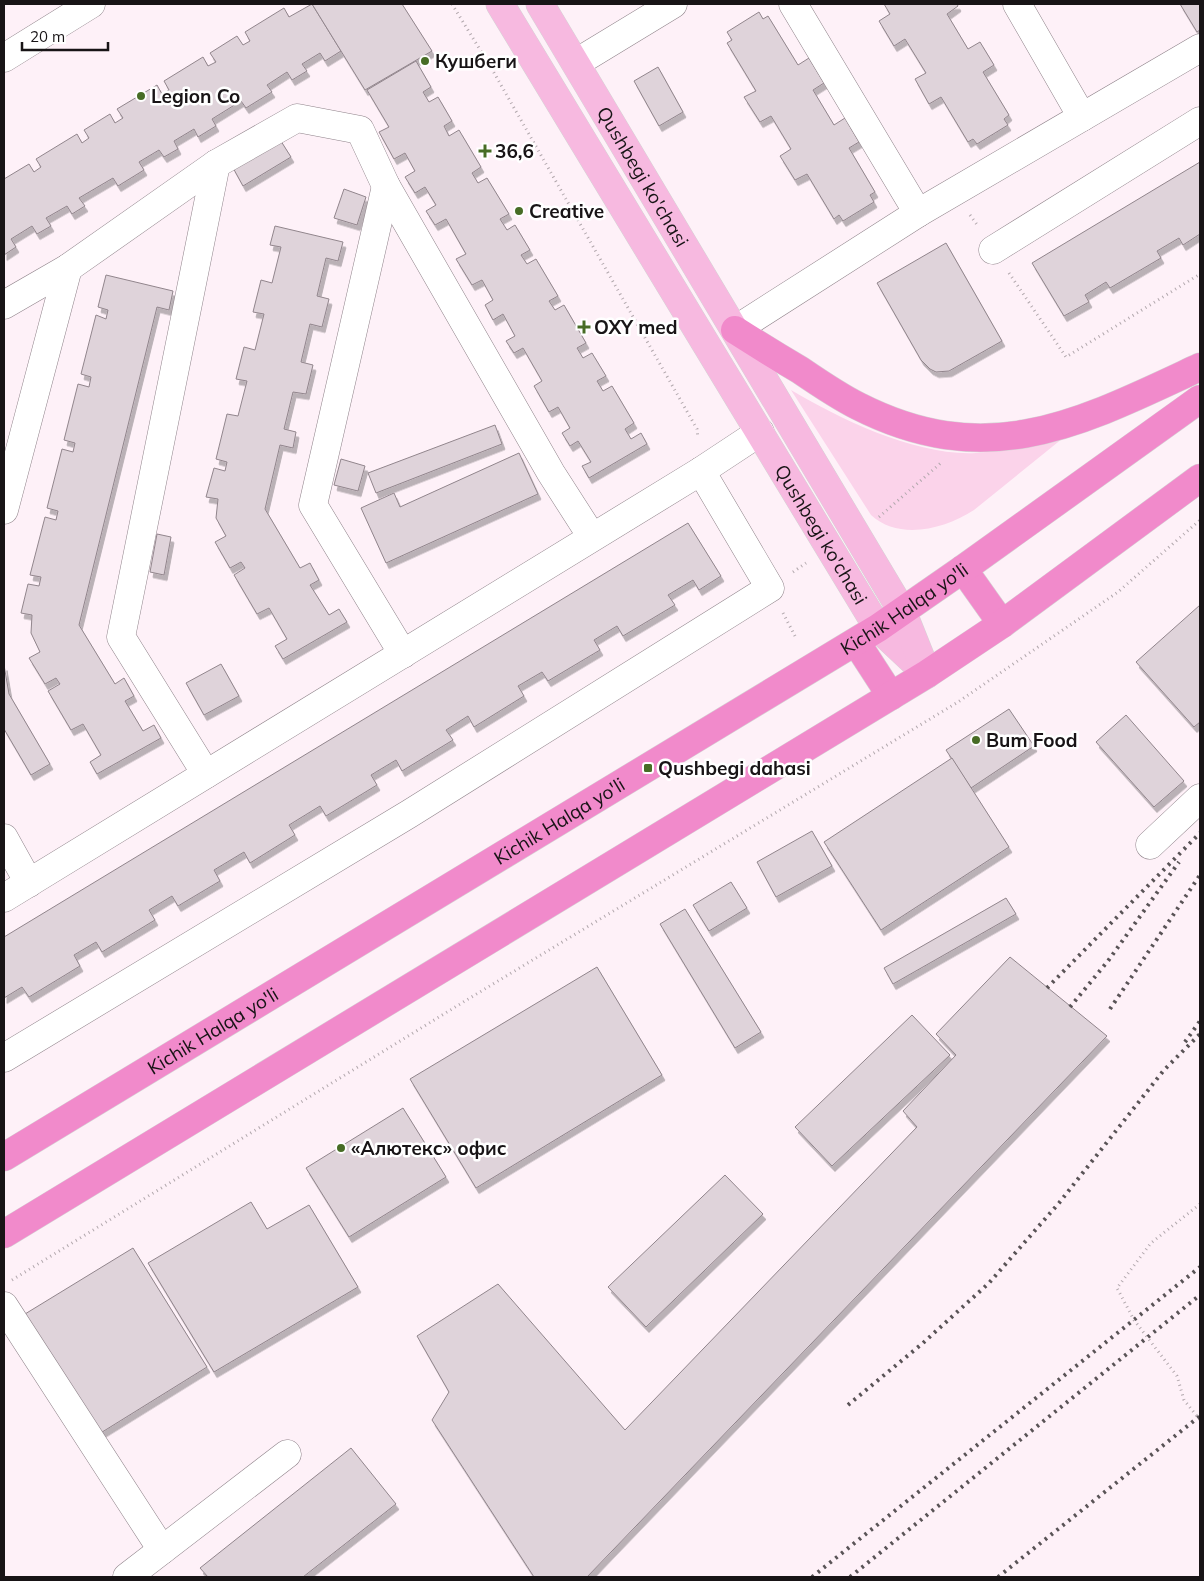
<svg xmlns="http://www.w3.org/2000/svg" width="1204" height="1581" viewBox="0 0 1204 1581" font-family="Mulish,sans-serif">
  <style>
    .green { fill: #fbd3ea }
    .building { fill: #dfd3da; stroke: #91858c; filter: url(#shadow) }
    .lines { fill: none; stroke-linecap: round; stroke-linejoin: round }
    .minor-casing { stroke: #8f838a; stroke-width: 29 }
    .major-casing { stroke: #d5d5d5; stroke-width: 29 }
    .highway-casing { stroke: #d5d5d5; stroke-width: 29 }
    .path { stroke: #b2a8ad; stroke-width: 3; stroke-dasharray: 1 4; stroke-linecap: butt }
    .minor { stroke: #fff; stroke-width: 28 }
    .major { stroke: #f7b9e0; stroke-width: 28 }
    .highway { stroke: #f18acb; stroke-width: 28 }
    .rail { stroke: #595356; stroke-width: 4; stroke-dasharray: 2.5 5; stroke-linecap: butt }
    .poi-dot { fill: #476c25; stroke: #fff; stroke-width: 2 }
    .labels { text-anchor: middle; dominant-baseline: central; stroke-width: 5; stroke-linejoin: round; paint-order: stroke }
    .poi-label { font-size: 19px; font-weight: bold; fill: #181416; stroke: #fff; text-anchor: start }
    .street-label { font-size: 19px; fill: #181416; stroke: #fff }
  </style>
  <defs>
    <filter id="shadow"><feDropShadow dx="3" dy="5.5" stdDeviation="0" flood-color="#0004"/></filter>
  </defs>
  <rect width="100%" height="100%" fill="#fef1f8"/>
  <!-- green -->
  <path class="green" d="M791,390C842,420 916,456 976,453C1010,451 1041,440 1073,430L974,510C945,529 899,541 871,515Z"/>
  <!-- building -->
  <g class="building">
    <polygon points="312,4 341,51 325,61 320,53 302,64 307,71 292,80 287,72 267,85 272,92 246,108 241,101 212,119 216,126 198,137 194,129 174,141 178,149 164,157 159,150 139,162 144,170 118,186 113,178 79,198 85,206 72,214 67,206 46,218 51,226 37,234 32,226 11,239 16,247 4,255 4,179 29,164 34,172 41,167 36,159 77,134 82,143 89,138 84,130 110,114 115,123 123,118 117,109 157,85 162,94 169,90 164,81 203,57 208,66 216,62 210,53 237,36 243,45 250,41 245,32 284,8 289,17"/>
    <polygon points="312,4 402,4 432,51 365,90"/>
    <polygon points="884,4 957,4 958,6 947,14 968,49 980,42 994,65 983,72 1009,115 1004,119 1008,125 977,144 973,139 968,142 941,97 929,104 915,79 926,73 905,39 894,46 879,21 890,14"/>
    <polygon points="1180,4 1200,4 1200,30 1197,32"/>
    <polygon points="759,12 763,19 768,16 798,65 809,58 824,83 813,90 834,125 845,118 859,142 849,148 875,192 870,195 874,202 843,221 839,215 834,219 807,174 795,180 780,156 791,149 771,116 760,122 744,97 756,91 727,43 732,40 727,32"/>
    <polygon points="416,61 431,87 423,92 429,102 438,97 452,121 444,126 449,136 459,130 481,167 472,173 478,183 487,178 509,214 500,219 507,230 515,225 530,250 521,255 527,264 536,259 558,296 549,301 555,310 564,305 586,343 577,348 583,358 592,353 606,376 597,381 603,391 612,386 634,423 625,429 631,439 641,433 647,444 589,478 582,466 591,462 578,441 570,446 562,433 570,428 558,407 549,412 534,386 542,381 523,348 514,353 506,341 515,336 503,314 493,320 485,305 493,300 482,280 472,285 456,259 466,254 446,219 435,225 426,211 436,205 425,187 415,193 405,177 415,171 405,153 394,159 379,132 389,127 367,90"/>
    <polygon points="658,67 683,112 659,126 634,81"/>
    <polygon points="279,138 291,157 243,186 232,166"/>
    <polygon points="1200,162 1200,234 1183,245 1179,238 1157,251 1161,258 1110,288 1106,282 1085,295 1089,302 1064,316 1032,263"/>
    <polygon points="344,189 366,197 357,225 334,218"/>
    <polygon points="275,226 343,242 338,261 326,258 317,296 329,299 322,327 310,324 301,362 313,365 306,394 293,392 284,429 296,432 293,448 280,445 265,509 300,568 310,563 319,580 310,585 329,615 339,609 347,622 283,659 275,646 287,639 269,608 257,614 234,575 245,568 241,562 230,568 215,542 226,536 216,518 218,499 206,497 214,468 225,471 227,462 216,459 227,414 238,416 247,381 236,379 244,347 255,350 264,314 253,312 261,280 272,283 281,247 270,245"/>
    <polygon points="946,243 1002,341 949,371 936,372 930,369 921,360 877,283"/>
    <polygon points="106,275 173,291 169,310 157,307 79,625 115,684 124,678 134,696 125,701 143,731 154,725 161,738 97,774 90,762 101,755 83,724 71,730 48,691 60,684 56,678 45,684 29,658 40,652 31,633 32,615 21,613 28,584 39,586 41,577 30,575 45,517 56,520 58,511 47,508 62,449 73,452 75,443 64,440 78,384 89,387 91,377 81,374 96,315 106,319 108,310 98,307"/>
    <polygon points="495,425 502,444 376,493 368,473"/>
    <polygon points="519,453 538,494 386,563 361,508 394,493 400,507"/>
    <polygon points="341,459 365,466 358,491 334,485"/>
    <polygon points="688,523 721,576 699,590 693,580 668,595 675,605 623,636 617,626 594,640 600,650 548,681 542,672 518,686 524,696 474,727 468,716 446,730 453,740 402,771 396,760 371,775 377,785 326,816 320,806 289,825 295,835 250,863 244,852 214,870 220,881 178,906 172,896 149,910 155,920 102,952 96,942 74,955 80,966 29,997 22,987 4,998 4,937"/>
    <polygon points="157,534 171,537 164,575 150,572"/>
    <polygon points="1200,605 1200,722 1194,727 1136,662"/>
    <polygon points="221,664 239,696 204,715 186,683"/>
    <polygon points="4,665 9,694 50,764 31,775 4,729"/>
    <polygon points="1009,709 1034,746 971,788 946,750"/>
    <polygon points="1126,715 1184,781 1154,807 1096,742"/>
    <polygon points="952,758 1009,847 881,930 824,842"/>
    <polygon points="812,831 832,866 776,897 757,862"/>
    <polygon points="731,882 747,908 709,931 693,905"/>
    <polygon points="1006,898 1016,914 893,984 884,968"/>
    <polygon points="685,909 761,1032 735,1048 660,924"/>
    <polygon points="1010,957 1107,1036 587,1577 534,1577 432,1420 449,1392 417,1336 498,1284 625,1430 917,1127 903,1111 956,1055 936,1034"/>
    <polygon points="597,967 662,1075 476,1188 410,1079"/>
    <polygon points="912,1015 950,1055 832,1166 795,1127"/>
    <polygon points="403,1108 446,1177 349,1237 306,1168"/>
    <polygon points="725,1175 763,1214 646,1327 608,1287"/>
    <polygon points="251,1202 267,1229 309,1205 358,1287 214,1372 148,1263"/>
    <polygon points="133,1248 207,1367 99,1434 25,1314"/>
    <polygon points="351,1448 396,1504 303,1577 208,1577 200,1568"/>
  </g>
  <g class="lines">
    <defs>
      <g id="minor">
        <polyline points="793,4 918,213"/>
        <polyline points="1017,4 1082,117"/>
        <polyline points="4,58 91,4"/>
        <polyline points="576,63 673,4"/>
        <polyline points="386,186 313,505 403,654"/>
        <polyline points="993,250 1200,121"/>
        <polyline points="4,305 68,268 216,164 297,118 360,130 386,186 551,473 592,537"/>
        <polyline points="735,330 918,213 1200,48"/>
        <polyline points="4,510 68,268"/>
        <polyline points="206,774 121,637 216,164"/>
        <polyline points="4,838 29,883"/>
        <polyline points="1150,845 1200,798"/>
        <polyline points="4,898 701,471 760,432"/>
        <polyline points="4,1058 409,814 770,588 701,471"/>
        <polyline points="4,1306 162,1550"/>
        <polyline points="127,1577 287,1454"/>
      </g>
      <g id="major">
        <path id="s1" d="M500,4L878,628L927,674"/>
        <path id="s2" d="M540,4L902,611L924,666"/>
      </g>
      <g id="highway">
        <path d="M735,330C757,344 778,357 800,370C819,383 838,396 858,406C988,472 1080,423 1200,367"/>
        <polyline points="963,569 1002,624"/>
        <polyline points="856,642 891,696"/>
        <path id="s3" d="M4,1157L878,628L963,569L1200,399"/>
        <polyline points="4,1234 927,674 1002,624 1200,478"/>
      </g>
    </defs>
    <!-- minor casing -->
    <use href="#minor" class="minor-casing"/>
    <!-- major casing -->
    <use href="#major" class="major-casing"/>
    <!-- highway casing -->
    <use href="#highway" class="highway-casing"/>
    <!-- path -->
    <g class="path">
      <polyline points="452,4 493,71 697,429 698,438"/>
      <polyline points="970,215 978,226"/>
      <polyline points="1009,273 1066,357 1200,274"/>
      <polyline points="879,517 942,462"/>
      <polyline points="793,572 806,563"/>
      <polyline points="783,613 795,636"/>
      <polyline points="1200,1204 1151,1243 1117,1288 1134,1320 1177,1376 1184,1400 1200,1420"/>
      <polyline points="12,1280 465,1001 958,702 1118,592 1200,520"/>
    </g>
    <!-- minor -->
    <use href="#minor" class="minor"/>
    <!-- major -->
    <use href="#major" class="major"/>
    <!-- highway -->
    <use href="#highway" class="highway"/>
    <!-- rail -->
    <g class="rail">
      <polyline points="1047,988 1200,833"/>
      <polyline points="1070,1007 1108,961 1179,862"/>
      <polyline points="1110,1009 1200,875"/>
      <polyline points="1185,1042 1200,1021"/>
      <polyline points="848,1405 923,1343 989,1283 1059,1203 1164,1070 1200,1034"/>
      <polyline points="812,1577 1200,1267"/>
      <polyline points="850,1577 1200,1295"/>
      <polyline points="998,1577 1200,1416"/>
    </g>
  </g>
  <!-- markers -->
  <g class="poi-dot">
    <circle cx="425" cy="61" r="5"/>
    <circle cx="141" cy="96" r="5"/>
    <path d="M482.5 143.5h5v5h5v5h-5v5h-5v-5h-5v-5h5z"/>
    <circle cx="519" cy="211" r="5"/>
    <path d="M581.5 319.5h5v5h5v5h-5v5h-5v-5h-5v-5h5z"/>
    <circle cx="976" cy="740" r="5"/>
    <rect x="643" y="763" width="10" height="10" rx="2.5"/>
    <circle cx="341" cy="1148" r="5"/>
  </g>
  <g class="labels">
    <!-- poi labels -->
    <g class="poi-label">
      <text x="435" y="61">Кушбеги</text>
      <text x="151" y="96">Legion Co</text>
      <text x="495" y="151">36,6</text>
      <text x="529" y="211">Creative</text>
      <text x="594" y="327">OXY med</text>
      <text x="986" y="740">Bum Food</text>
      <text x="658" y="768">Qushbegi dahasi</text>
      <text x="351" y="1148">«Алютекс» офис</text>
    </g>
    <!-- street labels -->
    <g class="street-label">
      <text stroke="none"><textPath href="#s2" startOffset="201">Qushbegi ko'chasi</textPath></text>
      <text stroke="none"><textPath href="#s1" startOffset="620">Qushbegi ko'chasi</textPath></text>
      <text stroke="none"><textPath href="#s3" startOffset="1054">Kichik Halqa yo'li</textPath></text>
      <text stroke="none"><textPath href="#s3" startOffset="649">Kichik Halqa yo'li</textPath></text>
      <text stroke="none"><textPath href="#s3" startOffset="244">Kichik Halqa yo'li</textPath></text>
    </g>
  </g>
  <!-- border -->
  <rect width="1204" height="1581" fill="none" stroke="#181416" stroke-width="10"/>
  <!-- scale -->
  <path d="M22 42v8h86v-8" fill="none" stroke="#181416" stroke-width="2.5"/>
  <text x="30" y="42" font-size="15" fill="#181416" stroke="#ffffff" stroke-width="4" paint-order="stroke">20 m</text>
</svg>
